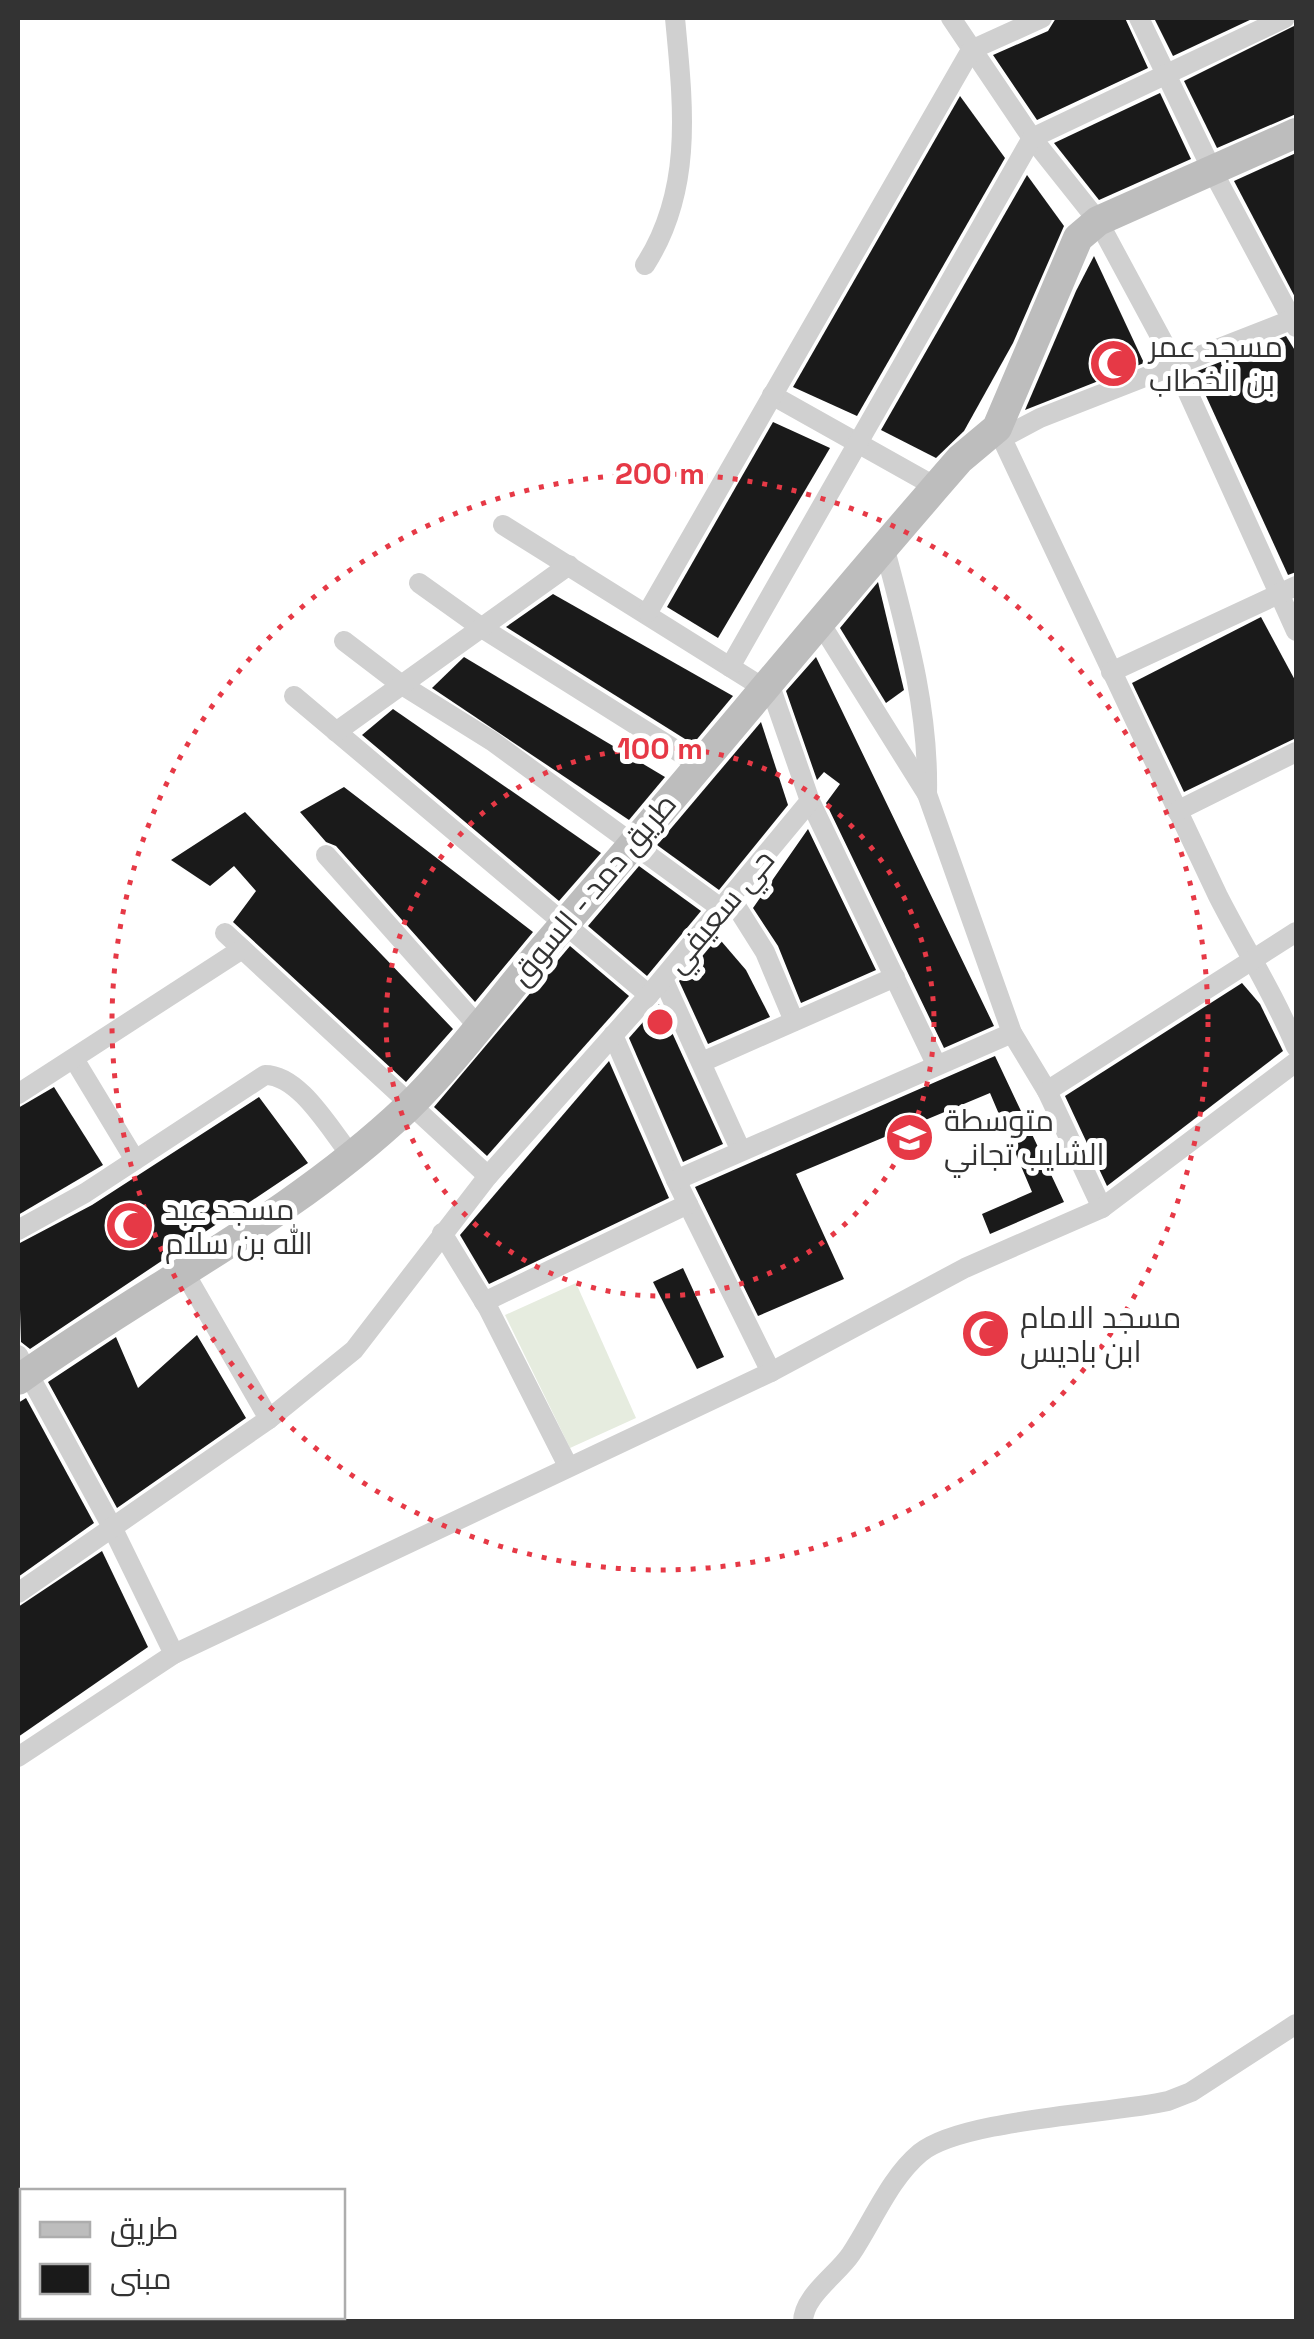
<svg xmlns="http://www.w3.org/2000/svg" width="1314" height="2339" viewBox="0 0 1314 2339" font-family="'Space Grotesk',Cairo,sans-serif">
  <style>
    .grass { fill: #e6ecdf }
    .building { fill: #1a1a1a }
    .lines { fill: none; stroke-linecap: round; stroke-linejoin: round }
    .street { stroke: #d0d0d0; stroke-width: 20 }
    .secondary { stroke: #bdbdbd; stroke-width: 30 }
    .ring { fill: none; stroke: #e63946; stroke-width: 5; stroke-dasharray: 5 10 }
    .labels { text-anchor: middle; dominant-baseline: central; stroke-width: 10; stroke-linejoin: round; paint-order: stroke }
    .poi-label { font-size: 30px; fill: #333; stroke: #fff; text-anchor: start }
    .street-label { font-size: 30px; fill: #333; stroke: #fff }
    .centre { fill: #e63946; stroke: #fff; stroke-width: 5 }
    .ring-label { font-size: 30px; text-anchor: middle; font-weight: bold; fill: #e63946; stroke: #fff; stroke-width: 10; stroke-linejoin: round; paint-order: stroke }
  </style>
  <rect width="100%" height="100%" fill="#fff"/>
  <!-- grass -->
  <polygon class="grass" points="576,1283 636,1418 570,1448 505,1315"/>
  <!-- building -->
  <g class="building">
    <polygon points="1056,18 1125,18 1148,68 1037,120 993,55 1048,31"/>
    <polygon points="1154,18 1254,18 1173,56"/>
    <polygon points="1296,25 1296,114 1217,148 1184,81"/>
    <polygon points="1160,93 1191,159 1099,200 1054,143"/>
    <polygon points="960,96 1005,158 857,416 793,387"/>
    <polygon points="1296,153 1296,299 1234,181"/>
    <polygon points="1027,175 1064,226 1013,343 964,431 936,458 881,430"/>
    <polygon points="1094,256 1144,363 1025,410 1076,291"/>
    <polygon points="1286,336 1296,352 1296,572 1288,575 1195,372"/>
    <polygon points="773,422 830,448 718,638 667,607"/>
    <polygon points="878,582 904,690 886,703 840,628"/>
    <polygon points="553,594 733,696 693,744 506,627"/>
    <polygon points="1261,617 1296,682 1296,738 1184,792 1132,683"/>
    <polygon points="464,657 665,777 629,820 432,688"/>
    <polygon points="816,657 994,1026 944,1048 826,803 840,784 824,772 817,780 786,691"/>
    <polygon points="393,709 601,853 559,901 362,735"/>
    <polygon points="761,722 788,805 719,890 657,845"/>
    <polygon points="344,787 533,932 475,1002 336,846 326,842 300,812"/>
    <polygon points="245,812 453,1029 406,1082 233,922 256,891 234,866 210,886 171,860"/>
    <polygon points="808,829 876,970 801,1003 778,946 753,908"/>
    <polygon points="639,866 701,911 647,976 588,926"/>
    <polygon points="716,935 746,970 770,1017 708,1044 679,981"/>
    <polygon points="570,946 629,996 487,1156 434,1107"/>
    <polygon points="1242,983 1260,1004 1283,1051 1107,1186 1065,1096"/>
    <polygon points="659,1004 723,1144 683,1162 629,1038"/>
    <polygon points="995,1056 1064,1202 990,1234 982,1214 1032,1192 990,1093 796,1174 844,1279 758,1316 695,1187"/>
    <polygon points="609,1061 669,1198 489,1284 460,1235"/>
    <polygon points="54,1087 103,1165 18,1215 18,1108"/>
    <polygon points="259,1097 308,1163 30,1349 21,1342 18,1244 92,1205"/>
    <polygon points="683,1268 724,1357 697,1369 653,1282"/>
    <polygon points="197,1335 246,1418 117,1508 48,1382 116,1337 138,1388"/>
    <polygon points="26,1398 94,1523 18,1577 18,1403"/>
    <polygon points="102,1551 148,1647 18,1737 18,1607"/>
  </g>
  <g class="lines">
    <!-- street -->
    <g class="street">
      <polyline points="951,18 1032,138 1098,221 1175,364 1296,631"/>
      <polyline points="1139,18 1212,170 1296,327"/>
      <path d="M645,265C694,189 683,104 675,18"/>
      <polyline points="772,395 936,487"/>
      <path d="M997,428L1218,896C1244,947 1274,994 1296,1047"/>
      <polyline points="1002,438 1040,418 1296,318"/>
      <polyline points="503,525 762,687"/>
      <path d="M884,546C906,629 929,708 927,794"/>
      <polyline points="419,583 482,628 698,764"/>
      <polyline points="648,612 971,50 1042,18"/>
      <polyline points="819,621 927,794 1012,1033 1047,1091 1102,1208"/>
      <polyline points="344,641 399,683 492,741 722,909"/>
      <polyline points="730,667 1032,138 1285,18"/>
      <polyline points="1111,672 1296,586"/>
      <polyline points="768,680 810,801 936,1064"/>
      <polyline points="294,696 649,995"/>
      <polyline points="336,732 569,565"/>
      <polyline points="1177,811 1296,752"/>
      <polyline points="326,855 477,1025"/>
      <polyline points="731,898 765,952 794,1021"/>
      <polyline points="225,933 488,1176"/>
      <polyline points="663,979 741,1151"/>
      <polyline points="613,1035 676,1180 771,1372"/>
      <polyline points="74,1059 135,1160"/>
      <polyline points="702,1062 895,977"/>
      <polyline points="1047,1091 1296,932"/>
      <polyline points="18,1094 242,949"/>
      <polyline points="676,1180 1012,1033"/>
      <path d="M18,1230L85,1193L265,1075C300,1075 330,1130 351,1155"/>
      <polyline points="442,1233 488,1308 568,1466"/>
      <polyline points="183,1270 269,1419"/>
      <polyline points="484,1302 688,1204"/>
      <polyline points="18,1355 111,1525 174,1654"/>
      <polyline points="18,1593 269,1419 354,1350 488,1176 649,995 810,801"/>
      <polyline points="18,1757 174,1654 771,1372 965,1268 1102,1208 1296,1062"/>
      <path d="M803,2322C803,2296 837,2275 851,2254C873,2221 890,2178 920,2153C961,2119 1111,2114 1168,2101L1191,2092L1296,2024"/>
    </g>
    <!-- secondary -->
    <path class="secondary" d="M18,1380C147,1288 291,1218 407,1108C456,1061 504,994 549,942C688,782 821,618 960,459L997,428L1078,238L1098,221L1296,133"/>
  </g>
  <!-- distance rings -->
  <g class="ring">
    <circle cx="660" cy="1022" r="274"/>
    <circle cx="660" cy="1022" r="548"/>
  </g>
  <!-- icons -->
  <defs>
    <symbol id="mosque-disc" viewBox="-11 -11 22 22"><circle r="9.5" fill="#e63946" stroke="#fff"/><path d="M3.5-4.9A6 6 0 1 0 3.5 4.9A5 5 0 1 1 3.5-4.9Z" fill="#fff"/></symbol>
    <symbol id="school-disc" viewBox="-11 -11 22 22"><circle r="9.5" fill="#e63946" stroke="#fff"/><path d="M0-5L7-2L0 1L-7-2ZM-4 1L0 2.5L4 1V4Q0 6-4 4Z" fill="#fff"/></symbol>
  </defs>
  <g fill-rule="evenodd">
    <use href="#mosque-disc" x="1086" y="336" width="55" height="55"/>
    <use href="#school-disc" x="882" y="1110" width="55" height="55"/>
    <use href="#mosque-disc" x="102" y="1198" width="55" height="55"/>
    <use href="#mosque-disc" x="958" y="1306" width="55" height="55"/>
  </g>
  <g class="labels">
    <!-- poi labels -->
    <g class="poi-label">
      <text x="1149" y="346">مسجد عمر<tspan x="1149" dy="34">بن الخطاب</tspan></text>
      <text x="944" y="1120">متوسطة<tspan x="944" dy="34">الشايب تجاني</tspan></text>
      <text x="165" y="1209">مسجد عبد<tspan x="165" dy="34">الله بن سلام</tspan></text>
      <text x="1020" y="1317">مسجد الامام<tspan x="1020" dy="34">ابن باديس</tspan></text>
    </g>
    <!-- street labels -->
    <g class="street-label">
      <text transform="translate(593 889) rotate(-50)">طريق دمد - السوق</text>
      <text transform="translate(720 911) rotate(-50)">حي سعيفي</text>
    </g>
  </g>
  <circle cx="660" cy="1022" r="15" class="centre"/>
  <g class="ring-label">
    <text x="660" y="484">200 m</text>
    <text x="660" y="759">100 m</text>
  </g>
  <!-- border -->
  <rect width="1314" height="2339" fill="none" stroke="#333333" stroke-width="40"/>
  <!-- legend -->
  <rect x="20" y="2189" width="325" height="130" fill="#ffffff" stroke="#adadad" stroke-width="2.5"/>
  <rect x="40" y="2222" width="50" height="15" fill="#bdbdbd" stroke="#adadad" stroke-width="2.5"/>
  <text x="110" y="2239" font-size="30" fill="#333333">طريق</text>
  <rect x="40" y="2264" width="50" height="30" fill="#1a1a1a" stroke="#adadad" stroke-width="2.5"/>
  <text x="110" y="2289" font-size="30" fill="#333333">مبنى</text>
</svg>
